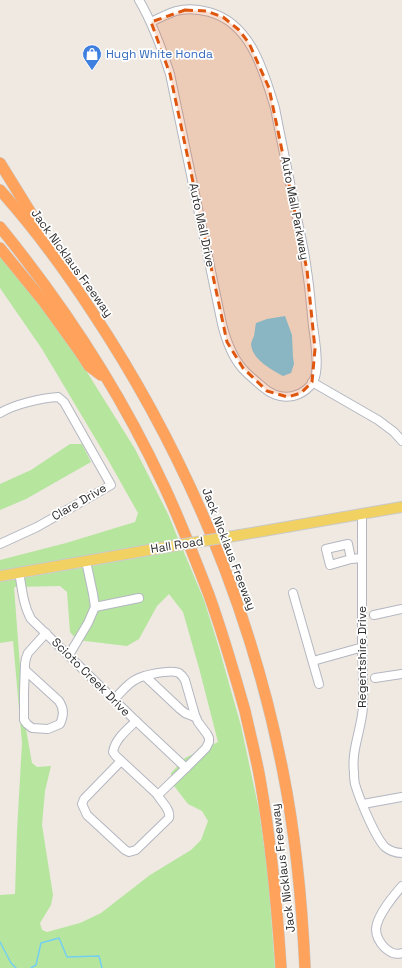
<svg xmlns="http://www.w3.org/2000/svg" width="402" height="968" viewBox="0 0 402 968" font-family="'Space Grotesk',sans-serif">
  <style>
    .green { fill: #b6e59e; fill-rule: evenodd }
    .water { fill: #75cff0 }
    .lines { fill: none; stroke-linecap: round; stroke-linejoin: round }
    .stream { stroke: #75cff0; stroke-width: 1.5 }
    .minor-casing { stroke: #b4b7c1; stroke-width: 10 }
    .major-casing { stroke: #c9c9c9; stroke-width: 12 }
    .highway-casing { stroke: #c9c9c9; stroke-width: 12 }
    .minor { stroke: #fff; stroke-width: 8 }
    .major { stroke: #f2d163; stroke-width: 10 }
    .highway { stroke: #ffa35c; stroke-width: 11 }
    .major-bridge-casing { stroke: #c9c9c9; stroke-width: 12; stroke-linecap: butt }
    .major-bridge { stroke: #f2d163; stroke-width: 10 }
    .marked { fill: #df570e; fill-opacity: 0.2; stroke: #df570e; stroke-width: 3; stroke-dasharray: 8 5; stroke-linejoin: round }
    .labels { text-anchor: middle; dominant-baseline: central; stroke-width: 3.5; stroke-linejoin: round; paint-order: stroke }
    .shop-label { font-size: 12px; fill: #366cbe; stroke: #fff; text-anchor: start }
    .street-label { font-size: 12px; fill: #2e2e2e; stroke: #fff }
  </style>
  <rect width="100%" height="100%" fill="#efe9e1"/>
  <!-- green -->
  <g class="green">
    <polygon points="0,252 57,324 135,449 168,514 179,541 0,571 0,560 66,543 135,522 138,513 107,458 42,349 0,288"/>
    <polygon points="70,444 82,444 91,462 26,499 0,510 0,484 31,470"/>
    <path d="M183,550L204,600L219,648L241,726L259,810L268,875L275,968H0V895L15,894L17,831L22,743L13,641L0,643V582ZM60,586L67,592L70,632L77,640L127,646L139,639L157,606L169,594L183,612L199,668L218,742L185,758L171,773V782L188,804L202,811L208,821L201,840L191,850L150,875L101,913L80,923L47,932L42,930L40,923L51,905L53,895L42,825L45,791L51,766L37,767L32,763L24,718L19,653L14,587Z"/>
  </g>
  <!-- water -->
  <path class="water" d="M285,316L292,335L293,357L294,364L291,373L283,376C271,369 253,360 251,345C251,341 253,339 254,336C255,331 255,327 256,323L267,319Z"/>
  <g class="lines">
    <!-- stream -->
    <g class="stream">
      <polyline points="0,942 11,963 16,968"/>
      <polyline points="31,968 36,965 41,943 59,938 67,957 99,956 102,968"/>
    </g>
    <defs>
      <g id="minor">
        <path d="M139,0C153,24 162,49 170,74L222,324C226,340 231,355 242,368C248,375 257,382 264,388C272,395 282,398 293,396C302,394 312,387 315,377C319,364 315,340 313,326C311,308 310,289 307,271C305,254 301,236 297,218C290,181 282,145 275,108C264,72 251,23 209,12C198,9 187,8 176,11C167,14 159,18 151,22"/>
        <polyline points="312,382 378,420 394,432 402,441"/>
        <path d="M0,413C15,404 42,398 58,397L64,402L111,485L37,527L0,544"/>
        <path d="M362,514C362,555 362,597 362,639C362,661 364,683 363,706C362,728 351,750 354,772C354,776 354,780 355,784C359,798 375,837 385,847C390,851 396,853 402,853"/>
        <polyline points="351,559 348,544 326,549 330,565 351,559 362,558"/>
        <polyline points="86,561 93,594 95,607"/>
        <path d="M19,572C22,588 23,605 31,619L136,721L186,768"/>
        <polyline points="293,593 319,684"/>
        <polyline points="374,615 402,609"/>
        <polyline points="69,655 88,623 95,607 139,598"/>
        <polyline points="313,661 363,647"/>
        <path d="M25,670L59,701C64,709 64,715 60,724L48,729L32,728L27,724L24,720V692L25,664L26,658L28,653L46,633"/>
        <polyline points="145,676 180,709 185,713 195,717"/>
        <polyline points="375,678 402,674"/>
        <path d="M114,699C121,693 127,684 135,680C142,675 171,669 179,673C182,675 183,677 185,680L195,715L198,722L207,734L209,738V742L206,748L186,768L160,793L157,794"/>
        <path d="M121,761L84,799L82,804L87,815L125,850L129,852L136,850L169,818C171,809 161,802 157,794L116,756L113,752C115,739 127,730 136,721"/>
        <polyline points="363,804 402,797"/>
        <path d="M402,886C394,895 377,916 376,929C376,936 380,943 385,948C391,953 395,955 402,953"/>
      </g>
      <g id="major">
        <polyline points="240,535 402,507"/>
        <polyline points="0,576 166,547"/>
      </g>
      <g id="highway">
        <polyline points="0,163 42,231"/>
        <path d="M0,190C34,228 65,270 93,313C185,452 251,608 283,772C296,837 302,903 305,968"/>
        <path d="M0,227C65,307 121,393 164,486C181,522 195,559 209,595C223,634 234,672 245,711C250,734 256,756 260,779C271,841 277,905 281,968"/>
        <polyline points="0,248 44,302 80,352 89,366 101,375"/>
      </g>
    </defs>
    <!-- minor casing -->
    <use href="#minor" class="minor-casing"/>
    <!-- major casing -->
    <use href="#major" class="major-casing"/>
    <!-- highway casing -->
    <use href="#highway" class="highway-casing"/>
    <!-- minor -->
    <use href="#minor" class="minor"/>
    <!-- major -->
    <use href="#major" class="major"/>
    <!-- highway -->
    <use href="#highway" class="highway"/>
    <defs>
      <polyline id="major-bridge" points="166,547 240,535"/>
    </defs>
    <!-- major-bridge casing -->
    <use href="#major-bridge" class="major-bridge-casing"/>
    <!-- major-bridge -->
    <use href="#major-bridge" class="major-bridge"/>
  </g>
  <!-- marked area -->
  <path class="marked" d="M185,10L206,11L223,17L239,30L249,43L269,88L307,270L315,349L312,382L301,393L288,397L267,391L243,368L227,342L170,74L151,22Z"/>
  <!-- icons -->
  <defs>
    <symbol id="shop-pin" viewBox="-11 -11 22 30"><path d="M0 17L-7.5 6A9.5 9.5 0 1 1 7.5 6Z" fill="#3f7fe0" stroke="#fff"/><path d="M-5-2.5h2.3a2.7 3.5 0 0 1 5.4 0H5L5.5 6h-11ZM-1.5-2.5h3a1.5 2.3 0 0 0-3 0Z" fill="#fff"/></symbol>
  </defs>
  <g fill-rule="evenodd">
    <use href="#shop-pin" x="81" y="43" width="22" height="30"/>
  </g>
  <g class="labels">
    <!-- shop labels -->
    <g class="shop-label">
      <text x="106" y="54">Hugh White Honda</text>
    </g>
    <!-- street labels -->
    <g class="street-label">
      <text transform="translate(295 208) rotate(79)">Auto Mall Parkway</text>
      <text transform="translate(202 225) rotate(78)">Auto Mall Drive</text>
      <text transform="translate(72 263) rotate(54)">Jack Nicklaus Freeway</text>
      <text transform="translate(79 502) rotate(-30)">Clare Drive</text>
      <text transform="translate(177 545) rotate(-9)">Hall Road</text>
      <text transform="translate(229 549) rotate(69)">Jack Nicklaus Freeway</text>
      <text transform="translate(362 657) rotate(-90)">Regentshire Drive</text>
      <text transform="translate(91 677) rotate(45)">Scioto Creek Drive</text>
      <text transform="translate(283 868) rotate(-97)">Jack Nicklaus Freeway</text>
    </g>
  </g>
</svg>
